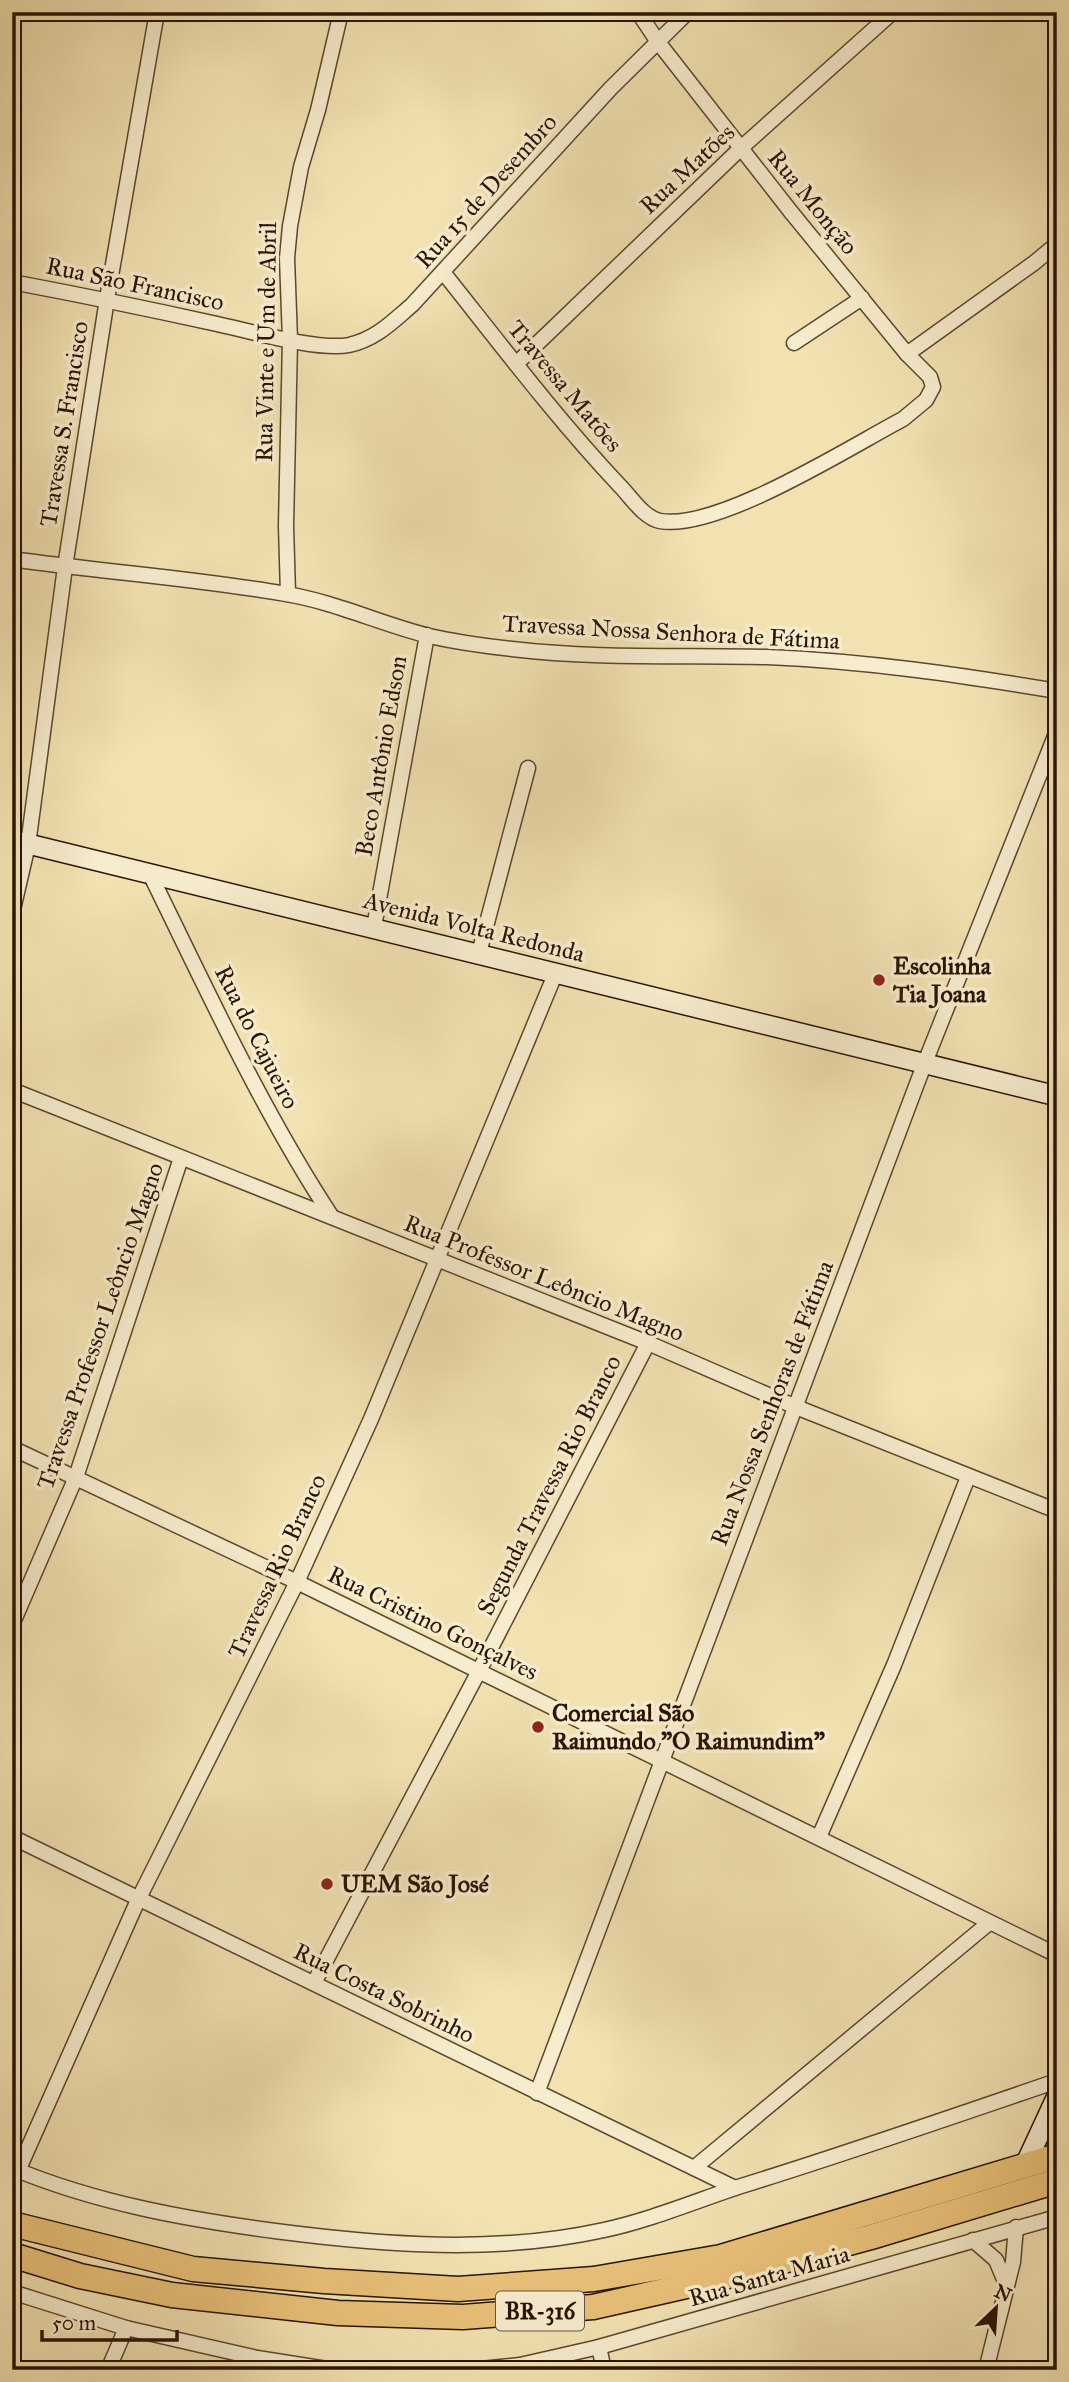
<svg xmlns="http://www.w3.org/2000/svg" width="1069" height="2382" viewBox="0 0 1069 2382" font-family="'IM FELL Great Primer',serif">
  <style>
    .lines { fill: none; stroke-linecap: round; stroke-linejoin: round }
    .street-casing { stroke: #5b482e; stroke-width: 17 }
    .secondary-casing { stroke: #291402; stroke-width: 22 }
    .highway-casing { stroke: #291402; stroke-width: 27 }
    .street { stroke: #f7eccd; stroke-width: 14 }
    .secondary { stroke: #f7eccd; stroke-width: 19 }
    .highway { stroke: #e9c179; stroke-width: 24 }
    .poi-dot { fill: #8f2418; stroke: #f7eccd; stroke-width: 2.5 }
    .labels { text-anchor: middle; dominant-baseline: central; stroke-width: 7; stroke-linejoin: round; paint-order: stroke }
    .shield { fill: #f7eccd; stroke: #67553f; stroke-width: 2 }
    .shield-label { font-size: 23px; font-weight: bold; fill: #291402 }
    .street-label { font-size: 24px; fill: #291402; stroke: #f7eccd }
    .poi-label { font-size: 24px; font-weight: bold; fill: #291402; stroke: #f7eccd; text-anchor: start }
  </style>
  <rect width="100%" height="100%" fill="#f2e2b2"/>
  <filter id="stains"><feTurbulence type="fractalNoise" baseFrequency=".00286" numOctaves="4"/><feColorMatrix values="0 0 0 0 .2 0 0 0 0 .09 0 0 0 0 .02 0 0 0 .5 -.17"/></filter>
  <radialGradient id="worn" r=".72"><stop offset=".6" stop-color="#630" stop-opacity="0"/><stop offset="1" stop-color="#630" stop-opacity=".3"/></radialGradient>
  <g class="lines">
    <defs>
      <g id="street">
        <path d="M443,272C501,345 557,419 620,486C631,497 644,518 660,521C718,531 848,448 903,419L926,400L933,387L930,377L907,354L791,212L658,42L638,12"/>
        <path d="M12,282C81,295 149,309 217,324C250,331 318,351 349,345C376,339 392,322 412,305L611,88L688,12"/>
        <polyline points="794,343 862,298"/>
        <polyline points="907,354 1034,263 1057,244"/>
        <polyline points="516,364 741,148 893,12"/>
        <path d="M12,559C103,572 195,578 286,594C335,602 381,624 429,636C456,642 484,646 512,649C596,659 682,655 767,657C865,661 961,675 1057,691"/>
        <polyline points="288,594 286,526 290,340 287,258 290,226 301,167 318,110 341,12"/>
        <path d="M150,874C207,990 261,1109 332,1217"/>
        <polyline points="12,914 28,845 65,567 107,299 157,12"/>
        <polyline points="374,927 427,635"/>
        <polyline points="479,953 528,768"/>
        <polyline points="12,1090 648,1343 796,1407 1057,1511"/>
        <polyline points="12,1448 297,1582 1057,1955"/>
        <polyline points="12,1625 76,1477 181,1158"/>
        <polyline points="12,1837 735,2188"/>
        <polyline points="819,1837 894,1665 968,1477"/>
        <polyline points="314,1983 479,1671 648,1343"/>
        <polyline points="537,2093 924,1065 1057,731"/>
        <path d="M12,2168C96,2203 185,2219 275,2231C383,2245 496,2254 604,2230C650,2220 693,2202 738,2187C845,2154 951,2117 1057,2081"/>
        <polyline points="694,2168 989,1923"/>
        <polyline points="18,2171 138,1900 297,1582 371,1419 556,972"/>
        <polyline points="973,2240 996,2260 1006,2284"/>
        <polyline points="12,2292 126,2328 257,2358 333,2370"/>
        <polyline points="599,2347 604,2370"/>
        <polyline points="108,2370 126,2328"/>
        <polyline points="471,2370 520,2365 599,2347 1057,2217"/>
        <polyline points="986,2370 1013,2262 1016,2227"/>
      </g>
      <g id="secondary">
        <polyline points="12,840 1057,1096"/>
        <polyline points="1025,2165 1057,2096"/>
      </g>
      <g id="highway">
        <polyline points="12,2224 193,2269 324,2281 458,2289 594,2279 721,2257 1057,2156"/>
        <polyline points="12,2255 80,2276 172,2295 338,2313 463,2317 593,2307 717,2279 871,2237 1057,2181"/>
      </g>
    </defs>
    <!-- street casing -->
    <use href="#street" class="street-casing"/>
    <!-- secondary casing -->
    <use href="#secondary" class="secondary-casing"/>
    <!-- highway casing -->
    <use href="#highway" class="highway-casing"/>
    <!-- street -->
    <use href="#street" class="street"/>
    <!-- secondary -->
    <use href="#secondary" class="secondary"/>
    <!-- highway -->
    <use href="#highway" class="highway"/>
  </g>
  <!-- markers -->
  <g class="poi-dot">
    <circle cx="879" cy="980" r="7"/>
    <circle cx="538" cy="1727" r="7"/>
    <circle cx="327" cy="1884" r="7"/>
  </g>
  <g class="labels">
    <!-- shield labels -->
    <rect class="shield" x="496" y="2291.5" width="88" height="39" rx="5"/>
    <g class="shield-label">
      <text x="540" y="2311">BR-316</text>
    </g>
    <!-- street labels -->
    <g class="street-label">
      <text transform="translate(687 169) rotate(-43)">Rua Matões</text>
      <text transform="translate(486 191) rotate(-48)">Rua 15 de Desembro</text>
      <text transform="translate(813 202) rotate(51)">Rua Monção</text>
      <text transform="translate(135 284) rotate(12)">Rua São Francisco</text>
      <text transform="translate(266 342) rotate(-89)">Rua Vinte e Um de Abril</text>
      <text transform="translate(565 386) rotate(50)">Travessa Matões</text>
      <text transform="translate(64 424) rotate(-81)">Travessa S. Francisco</text>
      <text transform="translate(671 632) rotate(3)">Travessa Nossa Senhora de Fátima</text>
      <text transform="translate(381 756) rotate(-80)">Beco Antônio Edson</text>
      <text transform="translate(474 927) rotate(14)">Avenida Volta Redonda</text>
      <text transform="translate(257 1037) rotate(63)">Rua do Cajueiro</text>
      <text transform="translate(544 1278) rotate(22)">Rua Professor Leôncio Magno</text>
      <text transform="translate(100 1326) rotate(-71)">Travessa Professor Leôncio Magno</text>
      <text transform="translate(772 1403) rotate(-69)">Rua Nossa Senhoras de Fátima</text>
      <text transform="translate(549 1485) rotate(-63)">Segunda Travessa Rio Branco</text>
      <text transform="translate(277 1566) rotate(-65)">Travessa Rio Branco</text>
      <text transform="translate(433 1623) rotate(26)">Rua Cristino Gonçalves</text>
      <text transform="translate(384 1993) rotate(26)">Rua Costa Sobrinho</text>
      <text transform="translate(769 2276) rotate(-16)">Rua Santa Maria</text>
    </g>
    <!-- poi labels -->
    <g class="poi-label">
      <text x="893" y="966">Escolinha<tspan x="893" dy="28">Tia Joana</tspan></text>
      <text x="552" y="1713">Comercial São<tspan x="552" dy="28">Raimundo "O Raimundim"</tspan></text>
      <text x="341" y="1884">UEM São José</text>
    </g>
  </g>
  <!-- margin -->
  <rect width="1069" height="2382" fill="none" stroke="#f2e2b2" stroke-width="42"/>
  <rect x="14" y="14" width="1041" height="2354" fill="none" stroke="#291402" stroke-width="3.5"/>
  <rect x="21" y="21" width="1027" height="2340" fill="none" stroke="#291402" stroke-width="2"/>
  <!-- north arrow -->
  <g transform="translate(996 2308) rotate(25)" stroke="#f7eccd" stroke-width="5" paint-order="stroke">
  <path d="M0-5L12 26L0 18L-12 26Z" fill="#291402"/>
  <text y="-10" font-size="19" font-weight="bold" text-anchor="middle" fill="#291402">N</text>
  </g>
  <!-- scale -->
  <path d="M42 2330v10h135v-10" fill="none" stroke="#291402" stroke-width="3.5"/>
  <text x="52" y="2330" font-size="21" fill="#291402" stroke="#f7eccd" stroke-width="5" paint-order="stroke">50 m</text>
  <rect width="100%" height="100%" filter="url(#stains)"/>
  <rect width="100%" height="100%" fill="url(#worn)"/>
</svg>
